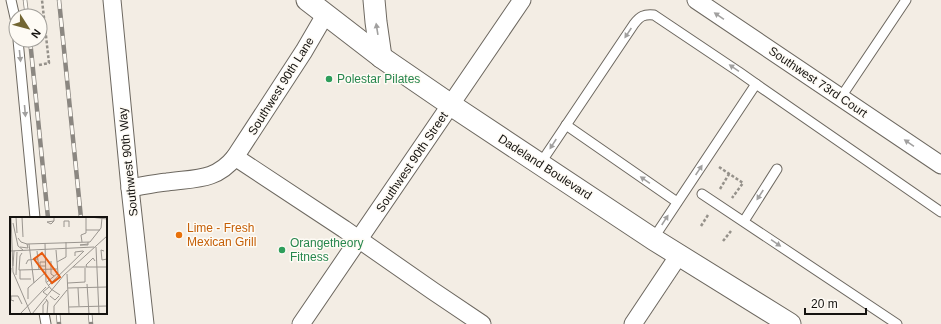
<svg xmlns="http://www.w3.org/2000/svg" width="941" height="324" viewBox="0 0 941 324" font-family="Helvetica,sans-serif">
  <style>
    .lines { fill: none; stroke-linecap: round; stroke-linejoin: round }
    .service-casing { stroke: #6d6860; stroke-width: 11 }
    .minor-casing { stroke: #6d6860; stroke-width: 19 }
    .tertiary-casing { stroke: #6d6860; stroke-width: 23 }
    .path { stroke: #95918a; stroke-width: 2.5; stroke-dasharray: 3 2; stroke-linecap: butt }
    .service { stroke: #fff; stroke-width: 9 }
    .minor { stroke: #fff; stroke-width: 17 }
    .tertiary { stroke: #fff; stroke-width: 21 }
    .rail-casing { stroke: #8b8781; stroke-width: 4.5 }
    .rail { stroke: #fefbf5; stroke-width: 3; stroke-dasharray: 9; stroke-linecap: butt }
    .oneway { fill: #a1a09f }
    .leisure-dot { fill: #2e9e5b; stroke: #fefbf5; stroke-width: 1.5 }
    .food-dot { fill: #e8710a; stroke: #fefbf5; stroke-width: 1.5 }
    .labels { text-anchor: middle; dominant-baseline: central; stroke-width: 3; stroke-linejoin: round; paint-order: stroke }
    .leisure-label { font-size: 12px; fill: #27864d; stroke: #fefbf5; text-anchor: start }
    .street-label { font-size: 12px; fill: #14120f; stroke: #fefbf5 }
    .food-label { font-size: 12px; fill: #c56008; stroke: #fefbf5; text-anchor: start }
    .inset-road { fill: none; stroke: #9a958f; stroke-width: 1 }
    .view { fill: #e8590c; fill-opacity: 0.15; stroke: #e8590c; stroke-width: 2 }
    .inset-edge { fill: none; stroke: #14120f; stroke-width: 2 }
  </style>
  <rect width="100%" height="100%" fill="#f3ede4"/>
  <g class="lines">
    <defs>
      <g id="service">
        <polyline points="11,0 16,22"/>
        <polyline points="18,40 35,218"/>
        <polyline points="756,84 941,212"/>
        <polyline points="841,97 906,0"/>
        <polyline points="566,125 677,202"/>
        <path d="M540,164L634,24C640,16 644,14 654,15L739,72L756,84L653,239"/>
        <polyline points="702,194 897,324"/>
        <polyline points="744,221 777,169"/>
        <polyline points="44,313 46,324"/>
      </g>
      <g id="minor">
        <polyline points="112,0 130,188 145,324"/>
        <polyline points="696,0 941,165"/>
        <polyline points="235,157 304,51 325,15"/>
        <path d="M130,188C142,186 155,183 167,182C195,178 216,181 235,157L344,229L433,291L482,324"/>
        <polyline points="301,324 522,0"/>
        <polyline points="633,324 679,255"/>
      </g>
      <g id="tertiary">
        <polyline points="307,0 381,57 451,105 653,239 790,324"/>
        <polyline points="374,0 376,22 381,57"/>
      </g>
    </defs>
    <!-- service casing -->
    <use href="#service" class="service-casing"/>
    <!-- minor casing -->
    <use href="#minor" class="minor-casing"/>
    <!-- tertiary casing -->
    <use href="#tertiary" class="tertiary-casing"/>
    <!-- path -->
    <g class="path">
      <polyline points="39,65 49,63 42,0"/>
      <polyline points="719,167 743,183 732,198"/>
      <polyline points="720,189 729,174"/>
      <polyline points="701,226 708,215"/>
      <polyline points="723,241 731,231"/>
    </g>
    <!-- service -->
    <use href="#service" class="service"/>
    <!-- minor -->
    <use href="#minor" class="minor"/>
    <!-- tertiary -->
    <use href="#tertiary" class="tertiary"/>
    <defs>
      <g id="rail">
        <polyline points="25,0 27,16"/>
        <polyline points="59,0 81,218"/>
        <polyline points="30,40 48,218"/>
        <polyline points="58,313 59,324"/>
        <polyline points="90,313 91,324"/>
      </g>
    </defs>
    <!-- rail casing -->
    <use href="#rail" class="rail-casing"/>
    <!-- rail -->
    <use href="#rail" class="rail"/>
  </g>
  <!-- one-way arrows -->
  <defs><path id="oneway-solid" d="M-6-.8H1V-3.2L6.5 0L1 3.2V.8H-6Z"/></defs>
  <g class="oneway">
    <use href="#oneway-solid" transform="translate(719 16) rotate(-146)"/>
    <use href="#oneway-solid" transform="translate(377 29) rotate(-99)"/>
    <use href="#oneway-solid" transform="translate(628 33) rotate(124)"/>
    <use href="#oneway-solid" transform="translate(20 56) rotate(84)"/>
    <use href="#oneway-solid" transform="translate(734 68) rotate(-146)"/>
    <use href="#oneway-solid" transform="translate(25 111) rotate(85)"/>
    <use href="#oneway-solid" transform="translate(909 143) rotate(-146)"/>
    <use href="#oneway-solid" transform="translate(553 144) rotate(123)"/>
    <use href="#oneway-solid" transform="translate(699 170) rotate(-56)"/>
    <use href="#oneway-solid" transform="translate(645 180) rotate(-145)"/>
    <use href="#oneway-solid" transform="translate(760 195) rotate(123)"/>
    <use href="#oneway-solid" transform="translate(665 220) rotate(-57)"/>
    <use href="#oneway-solid" transform="translate(776 243) rotate(34)"/>
  </g>
  <!-- markers -->
  <g class="leisure-dot">
    <circle cx="329" cy="79" r="4"/>
    <circle cx="282" cy="250" r="4"/>
  </g>
  <circle class="food-dot" cx="179" cy="235" r="4"/>
  <g class="labels">
    <!-- leisure labels -->
    <g class="leisure-label">
      <text x="337" y="79">Polestar Pilates</text>
      <text x="290" y="243">Orangetheory<tspan x="290" dy="14">Fitness</tspan></text>
    </g>
    <!-- street labels -->
    <g class="street-label">
      <text transform="translate(818 82) rotate(34)">Southwest 73rd Court</text>
      <text transform="translate(281 86) rotate(-58)">Southwest 90th Lane</text>
      <text transform="translate(128 162) rotate(-96)">Southwest 90th Way</text>
      <text transform="translate(412 162) rotate(-56)">Southwest 90th Street</text>
      <text transform="translate(545 167) rotate(33)">Dadeland Boulevard</text>
    </g>
    <!-- food labels -->
    <g class="food-label">
      <text x="187" y="228">Lime - Fresh<tspan x="187" dy="14">Mexican Grill</tspan></text>
    </g>
  </g>
  <!-- overview -->
  <g transform="translate(10 217)">
    <rect width="97" height="97" fill="#f3ede4"/>
    <path class="inset-road" d="M1,0L3,55L21,97M6,0L7,16M12,0L13,20M80,0L97,2M44,4L37,5L41,7L44,4V1M3,6L8,29L13,33M54,10V4H59V10M76,13H90M8,21L11,25L17,27L80,25L91,11L92,1M72,25L71,18L76,16V1M78,25V28H70L78,27M35,26L36,65L41,72L50,78M19,27L24,66M10,30L18,31L17,27M86,30L89,97M0,34L84,30M27,34L29,53M94,34L91,33L92,43L97,42M12,36L10,39L9,53L47,52M65,39V35L73,34M41,44V57L44,59M36,45H30V49H36M47,45L56,40V25M16,47L18,43L28,42M3,49L4,34M63,50H97M77,50L76,48L83,41L85,44M10,53V62H21M57,57L59,97M6,58L7,35M0,64L1,51M37,65L48,56L46,33M58,66L75,65V51M77,67L79,97M38,69L74,34M58,71L97,70M68,71L69,89M37,78L33,75L39,70M40,79L45,83L49,79M18,82V71L36,55M36,82L38,85L37,97M4,84L1,83V79H8L12,87M59,90L97,89M10,97L36,70M22,97L54,58L97,19M33,97V88L37,83M44,97V89L57,73"/>
    <path class="view" d="M32,36L50,60L42,66L24,42Z"/>
    <rect width="97" height="97" class="inset-edge"/>
  </g>
  <!-- north arrow -->
  <g transform="translate(28 28) rotate(126)"><circle r="19" fill="#fefbf5" stroke="#a09e99"/>
  <path d="M0-3L7 15L0 10L-7 15Z" fill="#736633"/>
  <text y="-6" font-size="11" font-weight="bold" text-anchor="middle" fill="#14120f">N</text>
  </g>
  <!-- scale -->
  <path d="M805 308v6h61v-6" fill="none" stroke="#14120f" stroke-width="2"/>
  <text x="811" y="308" font-size="12" fill="#14120f" stroke="#fefbf5" stroke-width="3" paint-order="stroke">20 m</text>
</svg>
